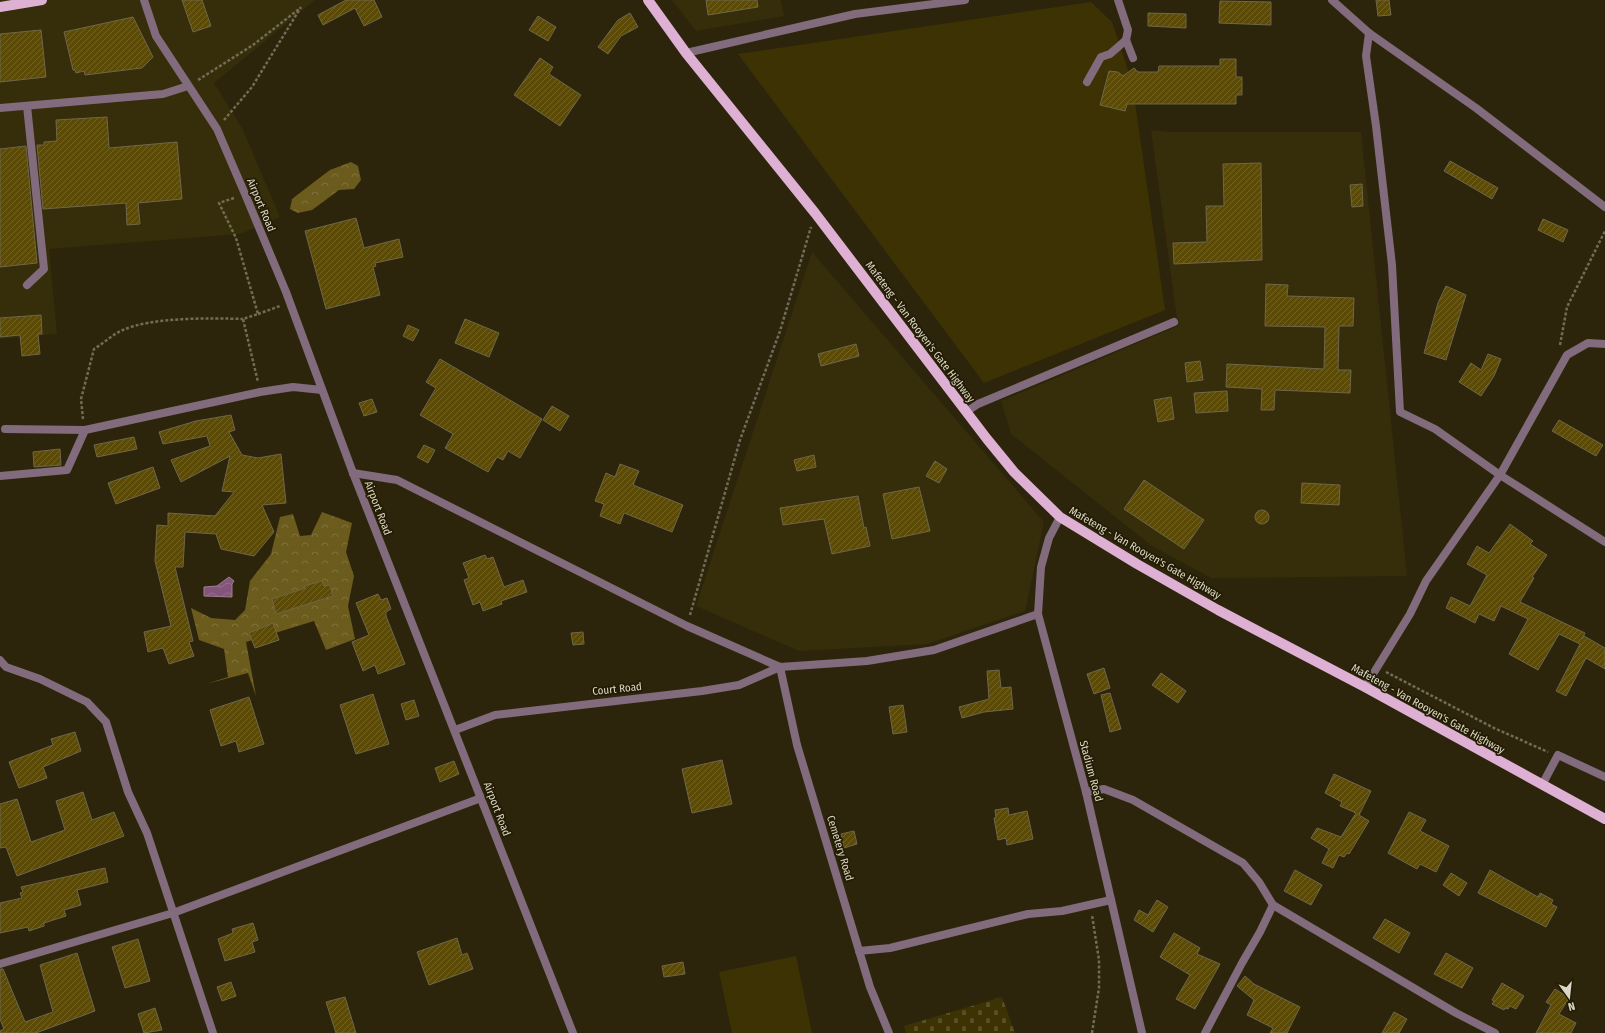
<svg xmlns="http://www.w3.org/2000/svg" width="1605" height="1033" viewBox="0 0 1605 1033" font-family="'Fira Sans Condensed',sans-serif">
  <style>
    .built { fill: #362d0a }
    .forest { fill: url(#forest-crowns) }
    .cemetery { fill: url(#cemetery-stones) }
    .garden { fill: #3d3203 }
    .water { fill: url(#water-waves); stroke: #9e7c92 }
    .building { fill: url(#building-hatch); stroke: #6e674b }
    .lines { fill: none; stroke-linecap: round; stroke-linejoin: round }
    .path { stroke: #716c56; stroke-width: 2.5; stroke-dasharray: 3 2; stroke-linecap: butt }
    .service { stroke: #816b7c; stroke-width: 8 }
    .minor { stroke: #816b7c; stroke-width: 8 }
    .primary { stroke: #deb1d4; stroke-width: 10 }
    .labels { text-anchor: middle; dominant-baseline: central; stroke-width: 3.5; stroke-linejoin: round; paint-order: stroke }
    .street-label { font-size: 11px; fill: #dbd7c8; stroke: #231c03 }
  </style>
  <defs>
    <pattern id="forest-crowns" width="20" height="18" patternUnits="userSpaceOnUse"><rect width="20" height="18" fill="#6b5b1d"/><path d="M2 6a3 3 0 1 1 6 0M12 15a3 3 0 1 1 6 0" fill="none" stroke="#80723c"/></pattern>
    <pattern id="cemetery-stones" width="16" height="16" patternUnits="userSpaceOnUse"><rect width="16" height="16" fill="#3d3203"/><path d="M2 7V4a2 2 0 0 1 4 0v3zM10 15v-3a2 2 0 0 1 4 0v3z" fill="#584f26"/></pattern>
    <pattern id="water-waves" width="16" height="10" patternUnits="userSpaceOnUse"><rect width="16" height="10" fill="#84557b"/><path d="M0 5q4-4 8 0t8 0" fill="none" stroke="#956d8c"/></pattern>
    <pattern id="building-hatch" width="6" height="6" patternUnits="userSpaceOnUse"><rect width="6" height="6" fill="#5b4b06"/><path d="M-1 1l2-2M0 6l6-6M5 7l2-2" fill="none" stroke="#726429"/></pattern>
  </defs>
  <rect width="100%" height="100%" fill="#2c250b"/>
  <!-- built -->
  <g class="built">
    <polygon points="0,0 315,0 214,83 243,130 280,217 240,234 49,249 57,334 0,339"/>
    <polygon points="672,0 781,0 784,16 696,31"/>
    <polygon points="1151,130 1169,132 1361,132 1407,576 1211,578 1152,546 1011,434 1001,401 1178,326"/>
    <polygon points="812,252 1044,522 1025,611 927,644 799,651 696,606"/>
  </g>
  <!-- forest -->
  <g class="forest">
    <polygon points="351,162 358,166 361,180 354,189 339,190 312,210 298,213 290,209 292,199 322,176 330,170"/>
    <polygon points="322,512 352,523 346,552 354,576 348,606 355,639 326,650 314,621 246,642 256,696 248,673 206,684 228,677 224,649 199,640 191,608 211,618 235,620 245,610 250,581 271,554 280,517 293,514 300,536 311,535"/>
  </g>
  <!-- cemetery -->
  <polygon class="cemetery" points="1002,997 1015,1033 906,1033 904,1026"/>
  <!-- garden -->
  <g class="garden">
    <polygon points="1091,2 1112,22 1132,82 1165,310 984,383 738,54"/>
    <polygon points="796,956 812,1033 732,1033 719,972"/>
  </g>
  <!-- water -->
  <polygon class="water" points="229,577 234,581 232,584 232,597 204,596 204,587 217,586"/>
  <!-- building -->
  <g class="building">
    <polygon points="182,0 202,0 211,26 193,32"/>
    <polygon points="346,0 374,0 382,17 364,26 355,8 323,25 318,15"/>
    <polygon points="706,0 757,0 758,7 708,15"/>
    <polygon points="1376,0 1389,0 1391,15 1378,16"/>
    <polygon points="1220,1 1271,2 1271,25 1219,23"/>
    <polygon points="630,13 638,27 621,36 608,54 598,47 618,20"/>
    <polygon points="1148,13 1186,14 1186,28 1148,26"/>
    <polygon points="538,16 556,27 548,41 529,30"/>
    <polygon points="133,17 153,57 142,68 85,75 84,71 76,73 75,70 73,70 64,32"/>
    <polygon points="41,30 46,77 0,82 0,34"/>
    <polygon points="540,58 553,67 549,74 581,95 560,126 514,95"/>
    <polygon points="1220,59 1236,59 1236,77 1242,77 1242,95 1236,95 1236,104 1127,104 1125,111 1100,105 1109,71 1118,72 1123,76 1134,68 1138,72 1158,72 1159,66 1220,66"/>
    <polygon points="107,117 109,148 177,142 182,199 138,203 140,224 127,225 126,203 43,209 37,145 44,145 44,142 57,141 56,120"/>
    <polygon points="26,146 37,263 0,267 0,149"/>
    <polygon points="1450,161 1498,188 1492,199 1444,171"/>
    <polygon points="1261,163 1262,260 1174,264 1173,243 1207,242 1206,206 1224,206 1223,164"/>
    <polygon points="1362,184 1363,206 1352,207 1350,185"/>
    <polygon points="356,218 364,248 399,239 403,257 375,263 376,266 373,267 380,295 326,309 305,231"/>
    <polygon points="1543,219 1568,230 1563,242 1538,230"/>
    <polygon points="1266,284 1288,285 1287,296 1354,298 1353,326 1339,326 1338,370 1351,370 1350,393 1275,390 1274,410 1261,410 1262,389 1226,387 1227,364 1324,369 1325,327 1265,326"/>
    <polygon points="1446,286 1466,295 1446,360 1424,353 1438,303"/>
    <polygon points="41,315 42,334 38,334 40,354 22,356 20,335 0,337 0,318"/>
    <polygon points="465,319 499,333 489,357 455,343"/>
    <polygon points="408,325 419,330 413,341 403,336"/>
    <polygon points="856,344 859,356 821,366 818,354"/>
    <polygon points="1488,354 1501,359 1494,376 1481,396 1459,382 1471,363 1481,370"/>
    <polygon points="440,359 542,419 520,458 508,451 503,460 497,457 488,472 445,448 453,434 420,415 436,388 426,382"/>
    <polygon points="1200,361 1203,380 1187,382 1185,363"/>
    <polygon points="1227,391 1228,411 1196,413 1194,393"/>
    <polygon points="1171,397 1174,419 1158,422 1154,400"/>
    <polygon points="372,399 377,412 364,416 359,403"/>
    <polygon points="552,406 569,416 560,431 543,420"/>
    <polygon points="231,415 235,430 229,432 242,455 258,458 281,454 286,503 262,505 274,532 254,556 221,549 216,534 185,532 183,567 175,567 193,641 189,642 194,656 169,664 163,648 148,652 144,632 171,626 155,561 157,525 168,526 168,513 215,516 234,492 222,491 230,456 181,482 171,460 210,446 207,436 163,444 159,432 196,421"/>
    <polygon points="1559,420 1603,445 1596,456 1552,431"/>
    <polygon points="134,437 137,449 97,457 94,445"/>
    <polygon points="424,445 435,450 428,463 417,457"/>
    <polygon points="60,449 61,465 34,467 33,452"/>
    <polygon points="814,455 816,467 797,471 794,460"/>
    <polygon points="935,461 947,469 939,483 926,476"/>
    <polygon points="620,464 639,471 633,485 683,505 672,532 624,513 620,524 600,516 604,504 595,501 606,473 615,477"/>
    <polygon points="153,467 160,488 116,504 108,483"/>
    <polygon points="1144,480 1204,520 1184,549 1124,509"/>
    <polygon points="1302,483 1340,485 1339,505 1301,503"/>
    <polygon points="919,487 930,531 892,539 883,494"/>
    <polygon points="858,496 864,528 866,527 870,546 832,554 824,519 783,525 780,508"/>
    <circle cx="1262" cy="517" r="7"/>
    <polygon points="1510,524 1533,541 1530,544 1547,555 1532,577 1534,578 1520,602 1585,633 1582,639 1584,636 1605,648 1605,669 1586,658 1566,696 1556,691 1580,644 1559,634 1538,670 1509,654 1528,619 1501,606 1494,621 1479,614 1475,623 1446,608 1451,597 1470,606 1487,575 1467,564 1477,546 1489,553"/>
    <polygon points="485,555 487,559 493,557 504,587 523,580 527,592 501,601 502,604 483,611 480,602 473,605 464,580 469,578 463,563"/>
    <polygon points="322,581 324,586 330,585 333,596 276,614 272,599 305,588 304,586"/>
    <polygon points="378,594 381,600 387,598 391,609 386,612 386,616 405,664 378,674 375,665 363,671 352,642 369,635 356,603"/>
    <polygon points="273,623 279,640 255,648 249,633"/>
    <polygon points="583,632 584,644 573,645 571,633"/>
    <polygon points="1104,668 1110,688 1094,694 1087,674"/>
    <polygon points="999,670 1001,688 1011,687 1013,709 984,712 962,718 959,707 989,699 987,671"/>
    <polygon points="1161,673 1186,691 1178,703 1152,685"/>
    <polygon points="1110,693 1121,729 1110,732 1101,695"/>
    <polygon points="373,694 389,744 356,754 340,705"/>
    <polygon points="249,697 264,744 239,752 236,741 221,746 210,710"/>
    <polygon points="414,700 419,716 406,720 401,704"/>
    <polygon points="903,705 907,732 893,734 889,707"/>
    <polygon points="75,732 81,751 43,767 47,778 19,788 9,762 53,745 51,739"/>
    <polygon points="722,760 732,804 692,813 682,769"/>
    <polygon points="454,761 459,774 440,782 435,768"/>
    <polygon points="1334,774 1371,791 1359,815 1369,821 1349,854 1347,853 1344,857 1339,855 1333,868 1322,863 1329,849 1311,838 1317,828 1341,837 1356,813 1340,806 1342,802 1325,793"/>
    <polygon points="83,792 92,820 114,812 124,836 17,876 6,847 0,848 0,804 17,799 31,842 65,830 56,801"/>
    <polygon points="1008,808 1009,815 1027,811 1033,839 1007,845 1006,838 998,840 994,818 996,818 995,810"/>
    <polygon points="1409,812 1426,820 1420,831 1449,846 1436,872 1420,864 1417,869 1388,853"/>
    <polygon points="854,831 857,844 844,848 841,834"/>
    <polygon points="105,868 108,882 77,890 81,905 64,910 66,916 44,923 44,926 29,931 28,927 0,933 0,903 22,898 20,893 23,892 21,887"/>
    <polygon points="1295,870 1322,885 1311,905 1284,891"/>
    <polygon points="1490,870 1538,897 1540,893 1553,900 1551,904 1557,907 1546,927 1478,893"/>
    <polygon points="1451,873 1467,883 1459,896 1443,885"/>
    <polygon points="1157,900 1168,907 1153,932 1134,920 1139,910 1148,915"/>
    <polygon points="1385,919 1410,933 1399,953 1373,938"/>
    <polygon points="253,923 258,940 252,942 255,952 225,961 218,939 233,933 232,929"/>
    <polygon points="1174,933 1200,948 1197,954 1220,964 1195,1009 1176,999 1190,975 1160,957"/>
    <polygon points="457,938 462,955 467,953 473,969 429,985 417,952"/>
    <polygon points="138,939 150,981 125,988 112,947"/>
    <polygon points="77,953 95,1011 36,1033 0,1033 0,1031 4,1029 0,1019 0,969 3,969 25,1022 53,1012 40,965"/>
    <polygon points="1446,953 1473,968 1462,988 1434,974"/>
    <polygon points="683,962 685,974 664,977 662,966"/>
    <polygon points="1245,976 1254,984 1300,1007 1287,1033 1270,1033 1273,1028 1247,1015 1254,1000 1237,986"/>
    <polygon points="231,982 236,996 222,1001 217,987"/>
    <polygon points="1502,983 1524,996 1516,1009 1510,1006 1508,1009 1505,1008 1504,1010 1492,1004 1494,1001 1492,1000"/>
    <polygon points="1555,989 1569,998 1559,1014 1576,1023 1571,1033 1536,1033 1551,1005 1546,1002"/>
    <polygon points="345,997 356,1033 336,1033 326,1002"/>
    <polygon points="155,1008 162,1030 144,1033 138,1014"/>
    <polygon points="1394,1012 1407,1019 1399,1033 1382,1033"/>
  </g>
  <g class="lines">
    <!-- path -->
    <g class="path">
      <polyline points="198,80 253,45 299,9"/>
      <polyline points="224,120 252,87 301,7"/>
      <polyline points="234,198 219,203 236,238 258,314 243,319 258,382"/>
      <polyline points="258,314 280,306"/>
      <polyline points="1560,345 1567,307 1605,231"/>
      <path d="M83,419L81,399L94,349C104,343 113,334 123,330C152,317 211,318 243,319"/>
      <polyline points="690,615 740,440 780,331 811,227"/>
      <polyline points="1386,672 1494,728 1548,752"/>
      <polyline points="1092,1033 1099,988 1099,960 1092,915"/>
    </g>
    <!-- service -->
    <g class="service">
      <polyline points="1118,0 1128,30 1126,40 1133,58"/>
      <polyline points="1369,33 1366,56 1376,126 1392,265 1400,412 1435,429 1500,475"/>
      <polyline points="1087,82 1101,57 1110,54 1126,40"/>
      <polyline points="27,285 44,269 27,106"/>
      <polyline points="0,476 67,470 85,430"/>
      <polyline points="1542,785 1558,755 1605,777"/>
      <polyline points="1205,1033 1242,963 1260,932 1273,905"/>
    </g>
    <!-- minor -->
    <g class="minor">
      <polyline points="144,0 156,36 217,129 245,194 286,292 353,473 573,1033"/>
      <polyline points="1332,0 1369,33 1476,108 1605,207"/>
      <polyline points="686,53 855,14 965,0"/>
      <polyline points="0,108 163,94 188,86"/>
      <polyline points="966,412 978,404 1174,322"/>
      <polyline points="5,429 85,430 260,392 293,387 322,390"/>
      <polyline points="353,473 397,480 687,626 780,667 867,661 934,650 1038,614"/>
      <polyline points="1500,475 1605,542"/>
      <polyline points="1060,517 1049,538 1041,567 1038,614 1086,792 1142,1033"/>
      <polyline points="0,660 6,667 40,679 87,702 106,722 128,792 147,833 213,1033"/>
      <polyline points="780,667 797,745 870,987 889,1033"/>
      <polyline points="1365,687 1410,614 1426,581 1500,475 1567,355 1588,343 1605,344"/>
      <polyline points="455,730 495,715 702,691 739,685 780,667"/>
      <polyline points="1086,792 1104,789 1133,800 1243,863 1259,882 1273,905 1456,1013 1495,1033"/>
      <polyline points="859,951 890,948 1028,914 1062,911 1111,900"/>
      <polyline points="0,964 173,913 481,798"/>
    </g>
    <!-- primary -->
    <g class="primary">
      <polyline points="648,0 686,53 815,213 987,439 1014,472 1060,517 1137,564 1218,610 1365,687 1605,819"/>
      <polyline points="0,7 42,0"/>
    </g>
  </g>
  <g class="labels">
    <!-- street labels -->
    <g class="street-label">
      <text transform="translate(261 205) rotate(67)">Airport Road</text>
      <text transform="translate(920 332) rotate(53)">Mafeteng - Van Rooyen's Gate Highway</text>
      <text transform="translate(378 508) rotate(69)">Airport Road</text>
      <text transform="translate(1145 553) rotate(30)">Mafeteng - Van Rooyen's Gate Highway</text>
      <text transform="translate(617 689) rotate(-6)">Court Road</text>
      <text transform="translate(1428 709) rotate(29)">Mafeteng - Van Rooyen's Gate Highway</text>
      <text transform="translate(1091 771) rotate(75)">Stadium Road</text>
      <text transform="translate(497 809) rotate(69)">Airport Road</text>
      <text transform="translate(840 848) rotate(73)">Cemetery Road</text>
    </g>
  </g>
  <!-- north arrow -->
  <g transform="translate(1569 997) rotate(165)" stroke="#231c03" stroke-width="3" paint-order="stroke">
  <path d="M0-3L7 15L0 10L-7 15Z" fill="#dbd7c8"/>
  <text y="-6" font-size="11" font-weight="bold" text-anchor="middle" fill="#dbd7c8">N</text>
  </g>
</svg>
